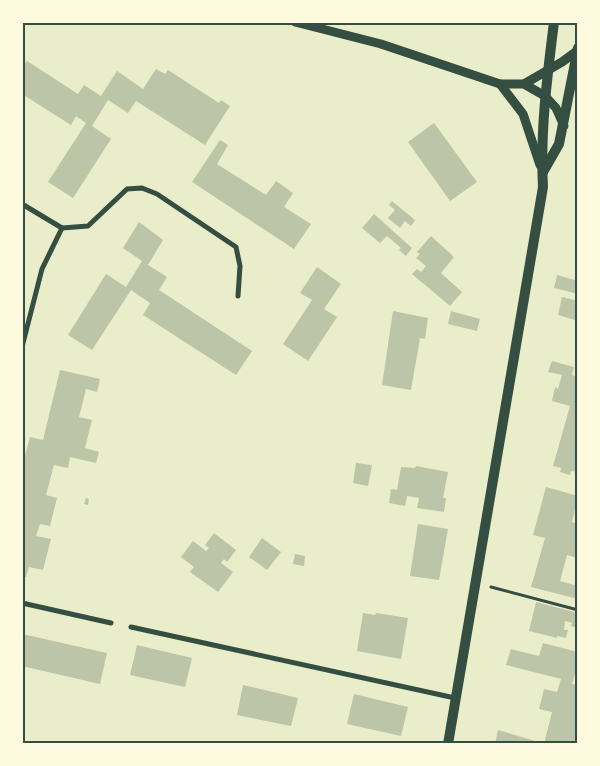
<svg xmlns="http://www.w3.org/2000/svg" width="600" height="766" viewBox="0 0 600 766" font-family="Roboto,sans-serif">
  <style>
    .building { fill: #bcc5a7 }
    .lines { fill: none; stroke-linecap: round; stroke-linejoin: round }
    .path { stroke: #344e41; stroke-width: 3 }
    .minor { stroke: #344e41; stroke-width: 5 }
    .tertiary { stroke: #344e41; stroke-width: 9 }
    .secondary { stroke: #344e41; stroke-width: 10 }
    .neatline { fill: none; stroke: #344e41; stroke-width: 2 }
  </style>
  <rect width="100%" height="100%" fill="#e9edc9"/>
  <!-- building -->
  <g class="building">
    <polygon points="27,61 78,94 84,85 101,96 117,71 143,89 156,69 165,74 168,70 219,103 221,100 230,106 205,145 136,101 128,113 108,100 92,126 111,139 73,198 48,182 86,123 76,116 71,125 22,94 22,68"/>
    <polygon points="434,123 477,182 450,201 408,142"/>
    <polygon points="220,140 228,145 217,164 266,195 276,181 293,193 284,207 311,224 294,249 192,182"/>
    <polygon points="392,201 415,220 411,226 405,221 400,228 388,218 395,210 389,205"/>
    <polygon points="374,214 412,248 406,256 399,250 401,248 387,236 380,243 362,228"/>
    <polygon points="139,222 163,240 148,265 167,277 159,290 252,351 236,375 143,315 150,303 131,290 92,350 68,335 106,274 126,287 142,261 123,248"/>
    <polygon points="431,236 454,257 441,273 462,292 450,306 412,274 417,269 421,272 426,266 416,258 420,254 417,252"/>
    <polygon points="317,267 341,284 324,309 337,317 308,361 283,344 312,300 300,293"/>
    <polygon points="557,275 578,281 578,294 554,288"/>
    <polygon points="562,297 578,301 578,321 558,315"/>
    <polygon points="393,311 428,318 425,339 420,338 411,390 382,385"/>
    <polygon points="451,311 480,319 477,331 448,324"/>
    <polygon points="552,361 574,367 572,375 578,377 578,472 571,471 570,475 560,472 561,468 553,466 570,406 552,401 555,387 558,389 562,375 548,372"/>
    <polygon points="60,370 100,379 97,392 86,389 79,417 92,420 85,448 99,452 96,463 70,457 68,468 54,465 46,495 57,498 50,526 40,524 36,536 51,539 43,570 29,567 26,577 22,576 22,467 30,437 43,440"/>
    <polygon points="356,463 372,465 368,486 353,483"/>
    <polygon points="416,466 448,472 443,498 446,498 444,512 417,508 419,498 407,496 405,506 389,503 391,489 397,490 401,467 415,468"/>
    <polygon points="546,487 578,496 572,522 578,524 578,558 567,555 560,581 578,586 578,599 531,587 545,538 533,535"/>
    <polygon points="86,498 89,499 88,505 84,504"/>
    <polygon points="418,524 448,529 439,580 410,576"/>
    <polygon points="214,533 236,550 227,562 224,559 221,563 233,572 218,592 190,572 194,567 181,557 193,541 206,551 209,548 205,545"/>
    <polygon points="262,538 281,552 267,570 249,557"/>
    <polygon points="295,554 305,556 304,566 293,564"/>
    <polygon points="536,602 578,613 578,628 571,626 572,623 565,621 564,630 568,630 566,638 557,636 557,638 529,631"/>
    <polygon points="363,613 375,615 376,613 408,618 401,659 357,651"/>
    <polygon points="22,634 107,653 100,684 22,666"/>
    <polygon points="543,643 578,652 578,663 572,684 578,685 578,744 544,744 552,712 539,709 544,689 557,692 561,679 506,665 511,649 539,656"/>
    <polygon points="137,645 192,658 185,687 130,675"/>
    <polygon points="243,685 298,698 291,726 237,715"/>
    <polygon points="354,694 408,707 401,736 347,724"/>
    <polygon points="498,730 542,743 542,744 495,744"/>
  </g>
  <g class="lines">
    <!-- path -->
    <polyline class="path" points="491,587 578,610"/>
    <!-- minor -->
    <g class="minor">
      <polyline points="22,204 62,228 42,269 22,347"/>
      <polyline points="62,228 88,226 127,189 142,188 157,194 236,247 240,266 238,296"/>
      <polyline points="22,603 111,623"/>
      <polyline points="131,627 455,698"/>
    </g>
    <!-- tertiary -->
    <g class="tertiary">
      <polyline points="295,22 381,44 500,84 524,84 545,96 556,108 564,126"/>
      <polyline points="500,84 523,114 540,165"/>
      <polyline points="524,84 562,62 577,51"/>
    </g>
    <!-- secondary -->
    <g class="secondary">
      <polyline points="543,172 559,144 578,48"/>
      <path d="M448,744L543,187C540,132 547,78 554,22"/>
    </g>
  </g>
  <!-- border -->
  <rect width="600" height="766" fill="none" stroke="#fefae0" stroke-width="48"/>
  <rect x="24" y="24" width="552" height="718" class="neatline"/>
</svg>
